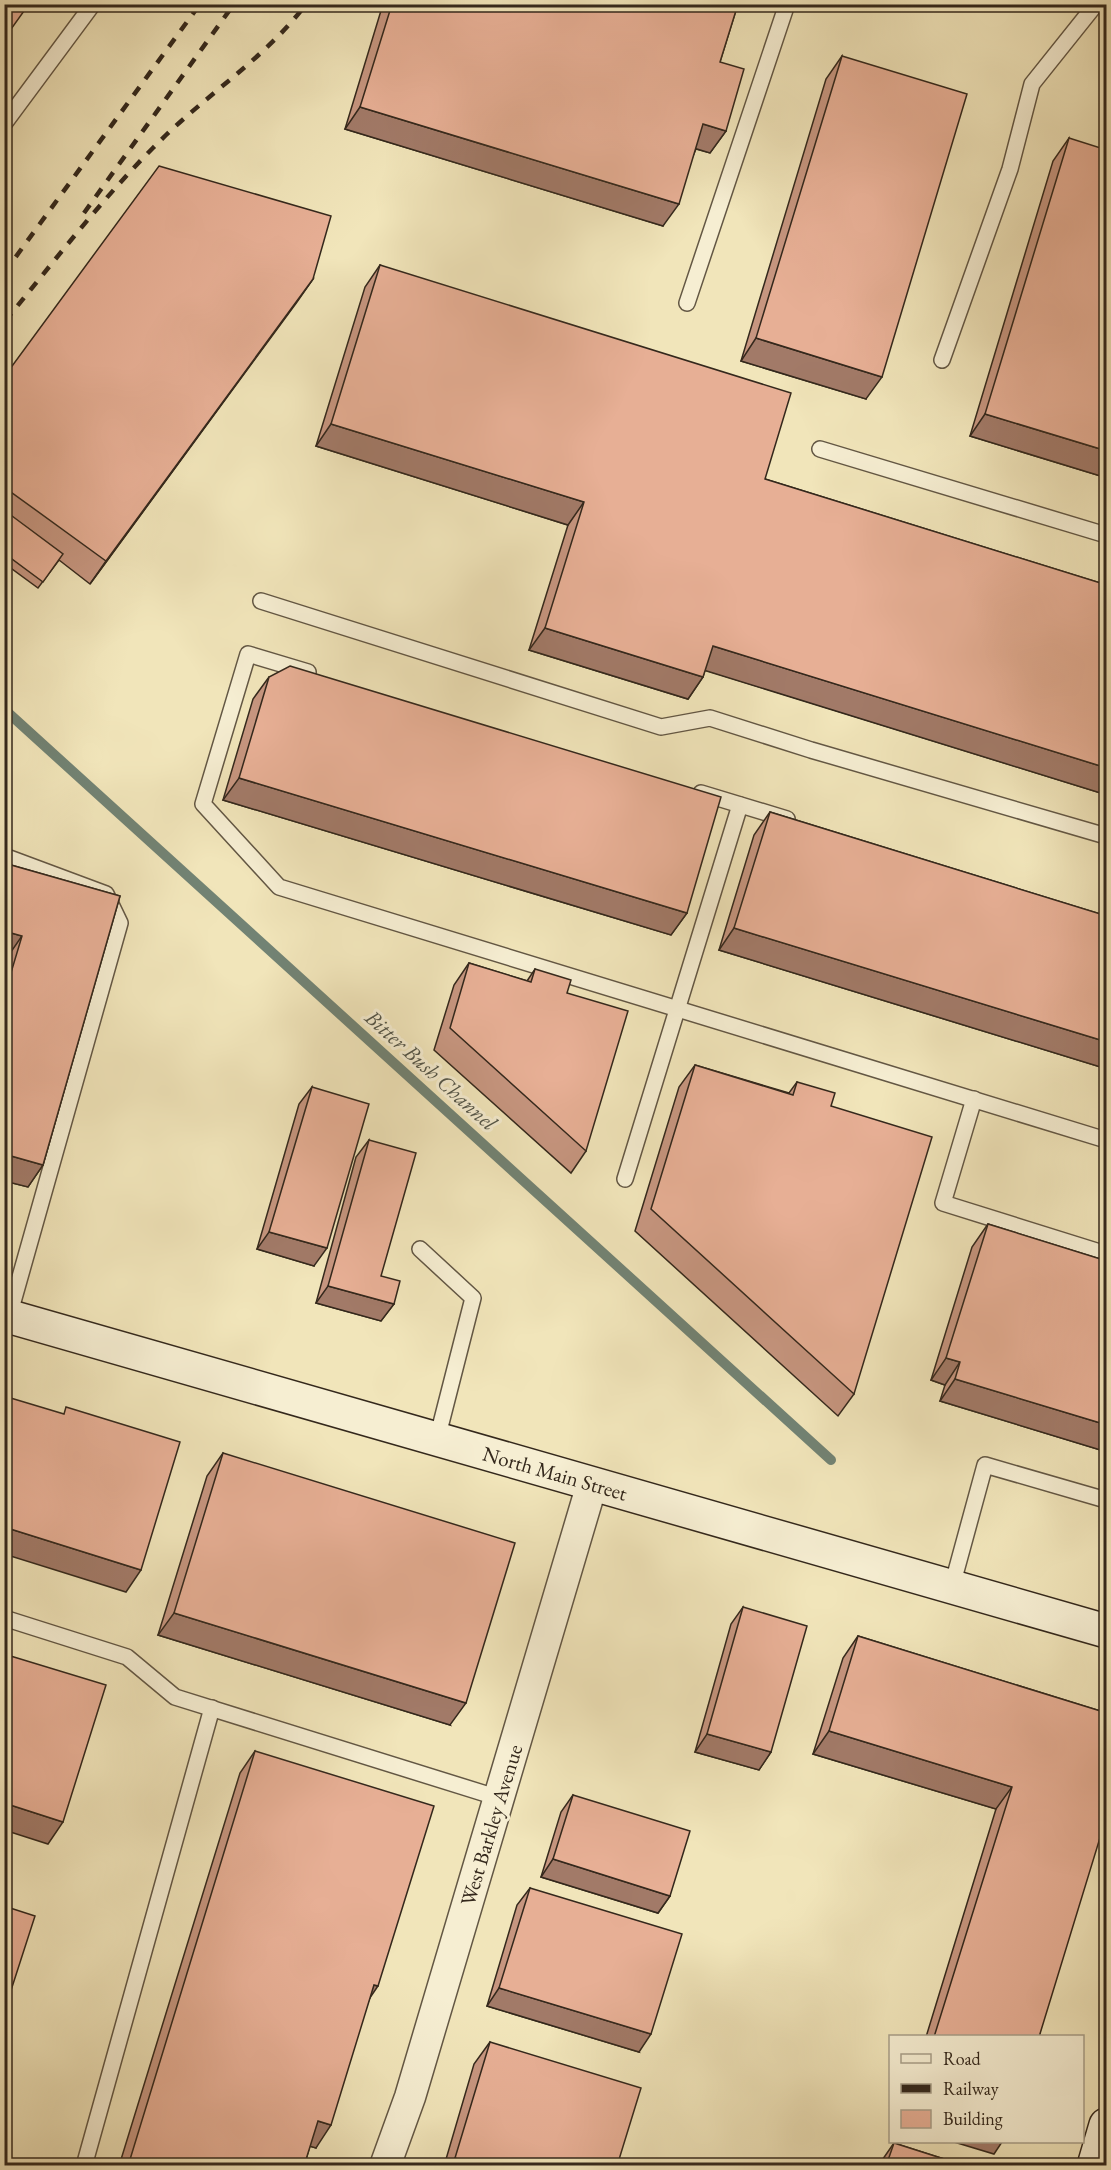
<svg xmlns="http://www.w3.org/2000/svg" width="1111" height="2170" viewBox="0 0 1111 2170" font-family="'EB Garamond',serif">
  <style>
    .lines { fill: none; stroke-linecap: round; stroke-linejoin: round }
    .stream { stroke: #728374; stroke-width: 10 }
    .lane-casing { stroke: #635744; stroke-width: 18 }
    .street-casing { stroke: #635744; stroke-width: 33 }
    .secondary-casing { stroke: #34281c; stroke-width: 36 }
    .lane { stroke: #f6eed2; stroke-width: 15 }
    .street { stroke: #f6eed2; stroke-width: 30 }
    .secondary { stroke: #f6eed2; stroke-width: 33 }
    .rail { stroke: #34281c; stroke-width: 4.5; stroke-dasharray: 10 10; stroke-linecap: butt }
    .wall { fill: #c79680; stroke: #34281c; stroke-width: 1.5 }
    .shaded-wall { fill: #a27a68; stroke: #34281c; stroke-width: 1.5 }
    .building { fill: #e7af95; stroke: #34281c; stroke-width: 1.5 }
    .labels { text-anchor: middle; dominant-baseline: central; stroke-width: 6; stroke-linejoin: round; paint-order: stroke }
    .street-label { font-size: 21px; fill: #34281c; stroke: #f6eed2 }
    .water-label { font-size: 22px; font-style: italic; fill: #535548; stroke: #f6eed2 }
  </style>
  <rect width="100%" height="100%" fill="#f1e5ba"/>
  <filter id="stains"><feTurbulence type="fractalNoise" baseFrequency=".00333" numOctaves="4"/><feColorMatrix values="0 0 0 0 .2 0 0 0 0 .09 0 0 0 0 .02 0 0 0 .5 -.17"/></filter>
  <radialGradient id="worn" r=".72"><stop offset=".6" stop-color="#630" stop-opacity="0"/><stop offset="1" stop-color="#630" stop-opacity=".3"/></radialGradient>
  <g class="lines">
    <!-- stream -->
    <polyline class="stream" points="4,709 831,1460"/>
    <defs>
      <g id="lane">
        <polyline points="4,124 93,4"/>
        <polyline points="687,303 787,4"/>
        <polyline points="942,360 1010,169 1032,84 1096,4"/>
        <polyline points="820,449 1106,535"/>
        <polyline points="261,601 661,727 710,718 811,750 1106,836"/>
        <polyline points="308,672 248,654 203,804 279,887 1106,1140"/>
        <polyline points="701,793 787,819"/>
        <polyline points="4,856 106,894 120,923 9,1316"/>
        <polyline points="974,1099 943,1203 1106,1254"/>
        <polyline points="625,1179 740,805"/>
        <polyline points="420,1249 473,1298 437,1439"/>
        <polyline points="952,1586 985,1465 1106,1500"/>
        <polyline points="4,1618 127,1657 175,1697 499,1798"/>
        <polyline points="84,2166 212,1708"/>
      </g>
      <polyline id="street" points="385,2166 410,2097 592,1484"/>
      <g id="secondary">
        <polyline points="4,1315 1106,1631"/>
        <polyline points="1094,2166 1106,2125"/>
      </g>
    </defs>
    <!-- lane casing -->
    <use href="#lane" class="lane-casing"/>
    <!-- street casing -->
    <use href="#street" class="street-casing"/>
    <!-- secondary casing -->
    <use href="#secondary" class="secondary-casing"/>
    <!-- lane -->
    <use href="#lane" class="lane"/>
    <!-- street -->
    <use href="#street" class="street"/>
    <!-- secondary -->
    <use href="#secondary" class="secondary"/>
    <!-- rail -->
    <g class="rail">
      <polyline points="84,213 234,4"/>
      <polyline points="4,273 200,4"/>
      <path d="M5,321C57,258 107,192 166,135C212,91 268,55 306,4"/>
    </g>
  </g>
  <!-- wall -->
  <g class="wall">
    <polygon points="383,4 738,4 720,62 726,131 710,153 696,149 663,226 345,129"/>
    <polygon points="842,56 866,399 741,361 826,79"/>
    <polygon points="1069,138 1107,478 970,436 1053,161"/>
    <polygon points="380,265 765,479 1107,585 1107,795 705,670 703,677 688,699 529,650 568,525 316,446 365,287"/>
    <polygon points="313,279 90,584 59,560 38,588 4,563 4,377"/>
    <polygon points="269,677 687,913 671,935 223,800 253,699"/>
    <polygon points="770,812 1107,916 1107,1069 719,950 754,835"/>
    <polygon points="4,863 120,896 43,1165 28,1187 4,1181 4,964 6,959"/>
    <polygon points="469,963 527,981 535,969 567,993 586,1151 571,1173 434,1050 454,985"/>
    <polygon points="695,1065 789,1093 797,1082 831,1106 854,1394 838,1416 635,1231 679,1087"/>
    <polygon points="312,1087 314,1266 257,1249 299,1104"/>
    <polygon points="369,1140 381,1276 394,1304 381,1321 316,1303 356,1157"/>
    <polygon points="988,1224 1107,1261 1107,1452 940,1401 945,1385 931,1380 972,1247"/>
    <polygon points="223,1453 450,1725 158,1635 207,1476"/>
    <polygon points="743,1607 771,1752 759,1770 695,1752 731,1624"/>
    <polygon points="858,1636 1107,1713 1039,2037 926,2037 996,1809 813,1754 843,1658"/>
    <polygon points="255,1751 370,1997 316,2148 310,2146 304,2166 119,2166 240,1773"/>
    <polygon points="573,1795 670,1896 658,1913 541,1877 561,1812"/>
    <polygon points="530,1888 639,2052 487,2006 517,1905"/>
    <polygon points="490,2042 617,2166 444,2166 474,2064"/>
    <polygon points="894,2143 966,2166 878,2166"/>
  </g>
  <!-- shaded-wall -->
  <g class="shaded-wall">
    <polygon points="360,107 679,204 663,226 345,129"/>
    <polygon points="703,124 726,131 710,153 687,146"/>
    <polygon points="313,279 297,302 90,584 106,561"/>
    <polygon points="756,338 882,377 866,399 741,361"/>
    <polygon points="985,414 1107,451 1107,478 970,436"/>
    <polygon points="331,424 584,502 568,525 316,446"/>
    <polygon points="545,628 703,677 688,699 529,650"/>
    <polygon points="713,646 1107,768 1107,795 697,668"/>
    <polygon points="239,778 687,913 671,935 223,800"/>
    <polygon points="734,928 1107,1042 1107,1069 719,950"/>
    <polygon points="4,931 22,936 6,959 4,958"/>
    <polygon points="4,1154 43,1165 28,1187 4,1181"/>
    <polygon points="269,1232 327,1248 314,1266 257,1249"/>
    <polygon points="328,1286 394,1304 381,1321 316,1303"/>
    <polygon points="946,1358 960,1362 945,1385 931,1380"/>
    <polygon points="955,1379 1107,1425 1107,1452 940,1401"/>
    <polygon points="4,1527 141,1570 126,1592 4,1554"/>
    <polygon points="174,1613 466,1703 450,1725 158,1635"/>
    <polygon points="829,1731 1012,1787 996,1809 813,1754"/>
    <polygon points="707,1734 771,1752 759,1770 695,1752"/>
    <polygon points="4,1803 63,1822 48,1844 4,1830"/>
    <polygon points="553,1859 670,1896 658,1913 541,1877"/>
    <polygon points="374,1985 378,1986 363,2008"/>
    <polygon points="499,1988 651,2034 639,2052 487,2006"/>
    <polygon points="318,2121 331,2125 316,2148 302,2144"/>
    <polygon points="954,2142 1002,2142 994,2154"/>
    <polygon points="455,2158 478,2166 450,2166"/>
  </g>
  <!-- building -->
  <g class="building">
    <polygon points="4,4 29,4 4,39"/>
    <polygon points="392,4 738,4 720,62 744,69 726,131 703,124 679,204 360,107"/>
    <polygon points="842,56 967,94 882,377 756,338"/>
    <polygon points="1069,138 1107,150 1107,451 985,414"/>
    <polygon points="159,166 331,216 313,279 106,561 4,487 4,377"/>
    <polygon points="380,265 791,393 765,479 1107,585 1107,768 713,646 703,677 545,628 584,502 331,424"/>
    <polygon points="4,510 63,554 43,582 4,553"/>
    <polygon points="290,666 721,797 687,913 239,778 269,677"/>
    <polygon points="770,812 1107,916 1107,1042 734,928"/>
    <polygon points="4,863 120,896 43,1165 4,1154 4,996 22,936 4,931"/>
    <polygon points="469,963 531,982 535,969 571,980 567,993 628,1011 586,1151 450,1028"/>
    <polygon points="695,1065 793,1095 797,1082 835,1093 831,1106 932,1137 854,1394 651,1209"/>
    <polygon points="312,1087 369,1104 327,1248 269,1232"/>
    <polygon points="369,1140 416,1153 381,1276 400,1281 394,1304 328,1286"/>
    <polygon points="988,1224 1107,1261 1107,1425 955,1379 960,1362 946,1358"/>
    <polygon points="4,1396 64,1414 66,1407 180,1442 141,1570 4,1527"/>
    <polygon points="223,1453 515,1543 466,1703 174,1613"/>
    <polygon points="743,1607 807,1626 771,1752 707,1734"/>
    <polygon points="858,1636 1107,1713 1107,1815 1039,2037 934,2037 1012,1787 829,1731"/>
    <polygon points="4,1654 106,1685 63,1822 4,1803"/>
    <polygon points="255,1751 434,1806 378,1986 374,1985 331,2125 318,2121 304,2166 128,2166"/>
    <polygon points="573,1795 690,1831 670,1896 553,1859"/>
    <polygon points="530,1888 682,1934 651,2034 499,1988"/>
    <polygon points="4,1906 35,1916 4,2012"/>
    <polygon points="490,2042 641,2088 617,2166 478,2166 455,2158"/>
    <polygon points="894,2143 966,2166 886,2166"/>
  </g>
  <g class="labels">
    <!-- street labels -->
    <g class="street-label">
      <text transform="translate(555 1473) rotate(16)">North Main Street</text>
      <text transform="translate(491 1825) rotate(-73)">West Barkley Avenue</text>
    </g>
    <!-- water labels -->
    <g class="water-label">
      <text transform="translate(431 1070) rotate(42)">Bitter Bush Channel</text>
    </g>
  </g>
  <!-- margin -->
  <rect width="1111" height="2170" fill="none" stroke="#f1e5ba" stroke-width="24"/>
  <rect x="6" y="6" width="1099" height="2158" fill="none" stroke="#34281c" stroke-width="3"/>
  <rect x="12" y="12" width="1087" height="2146" fill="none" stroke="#34281c" stroke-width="1.5"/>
  <!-- legend -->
  <rect x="889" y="2035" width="195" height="108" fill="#f6eed2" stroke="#a89f89" stroke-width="1.5"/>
  <rect x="901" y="2054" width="30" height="9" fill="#f6eed2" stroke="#a89f89" stroke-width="1.5"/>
  <text x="943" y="2065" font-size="18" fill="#34281c">Road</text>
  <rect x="901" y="2084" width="30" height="9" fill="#34281c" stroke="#a89f89" stroke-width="1.5"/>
  <text x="943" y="2095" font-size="18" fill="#34281c">Railway</text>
  <rect x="901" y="2110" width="30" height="18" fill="#e7af95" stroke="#a89f89" stroke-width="1.5"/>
  <text x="943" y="2125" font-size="18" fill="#34281c">Building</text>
  <rect width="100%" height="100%" filter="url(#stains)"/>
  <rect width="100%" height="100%" fill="url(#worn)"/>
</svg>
